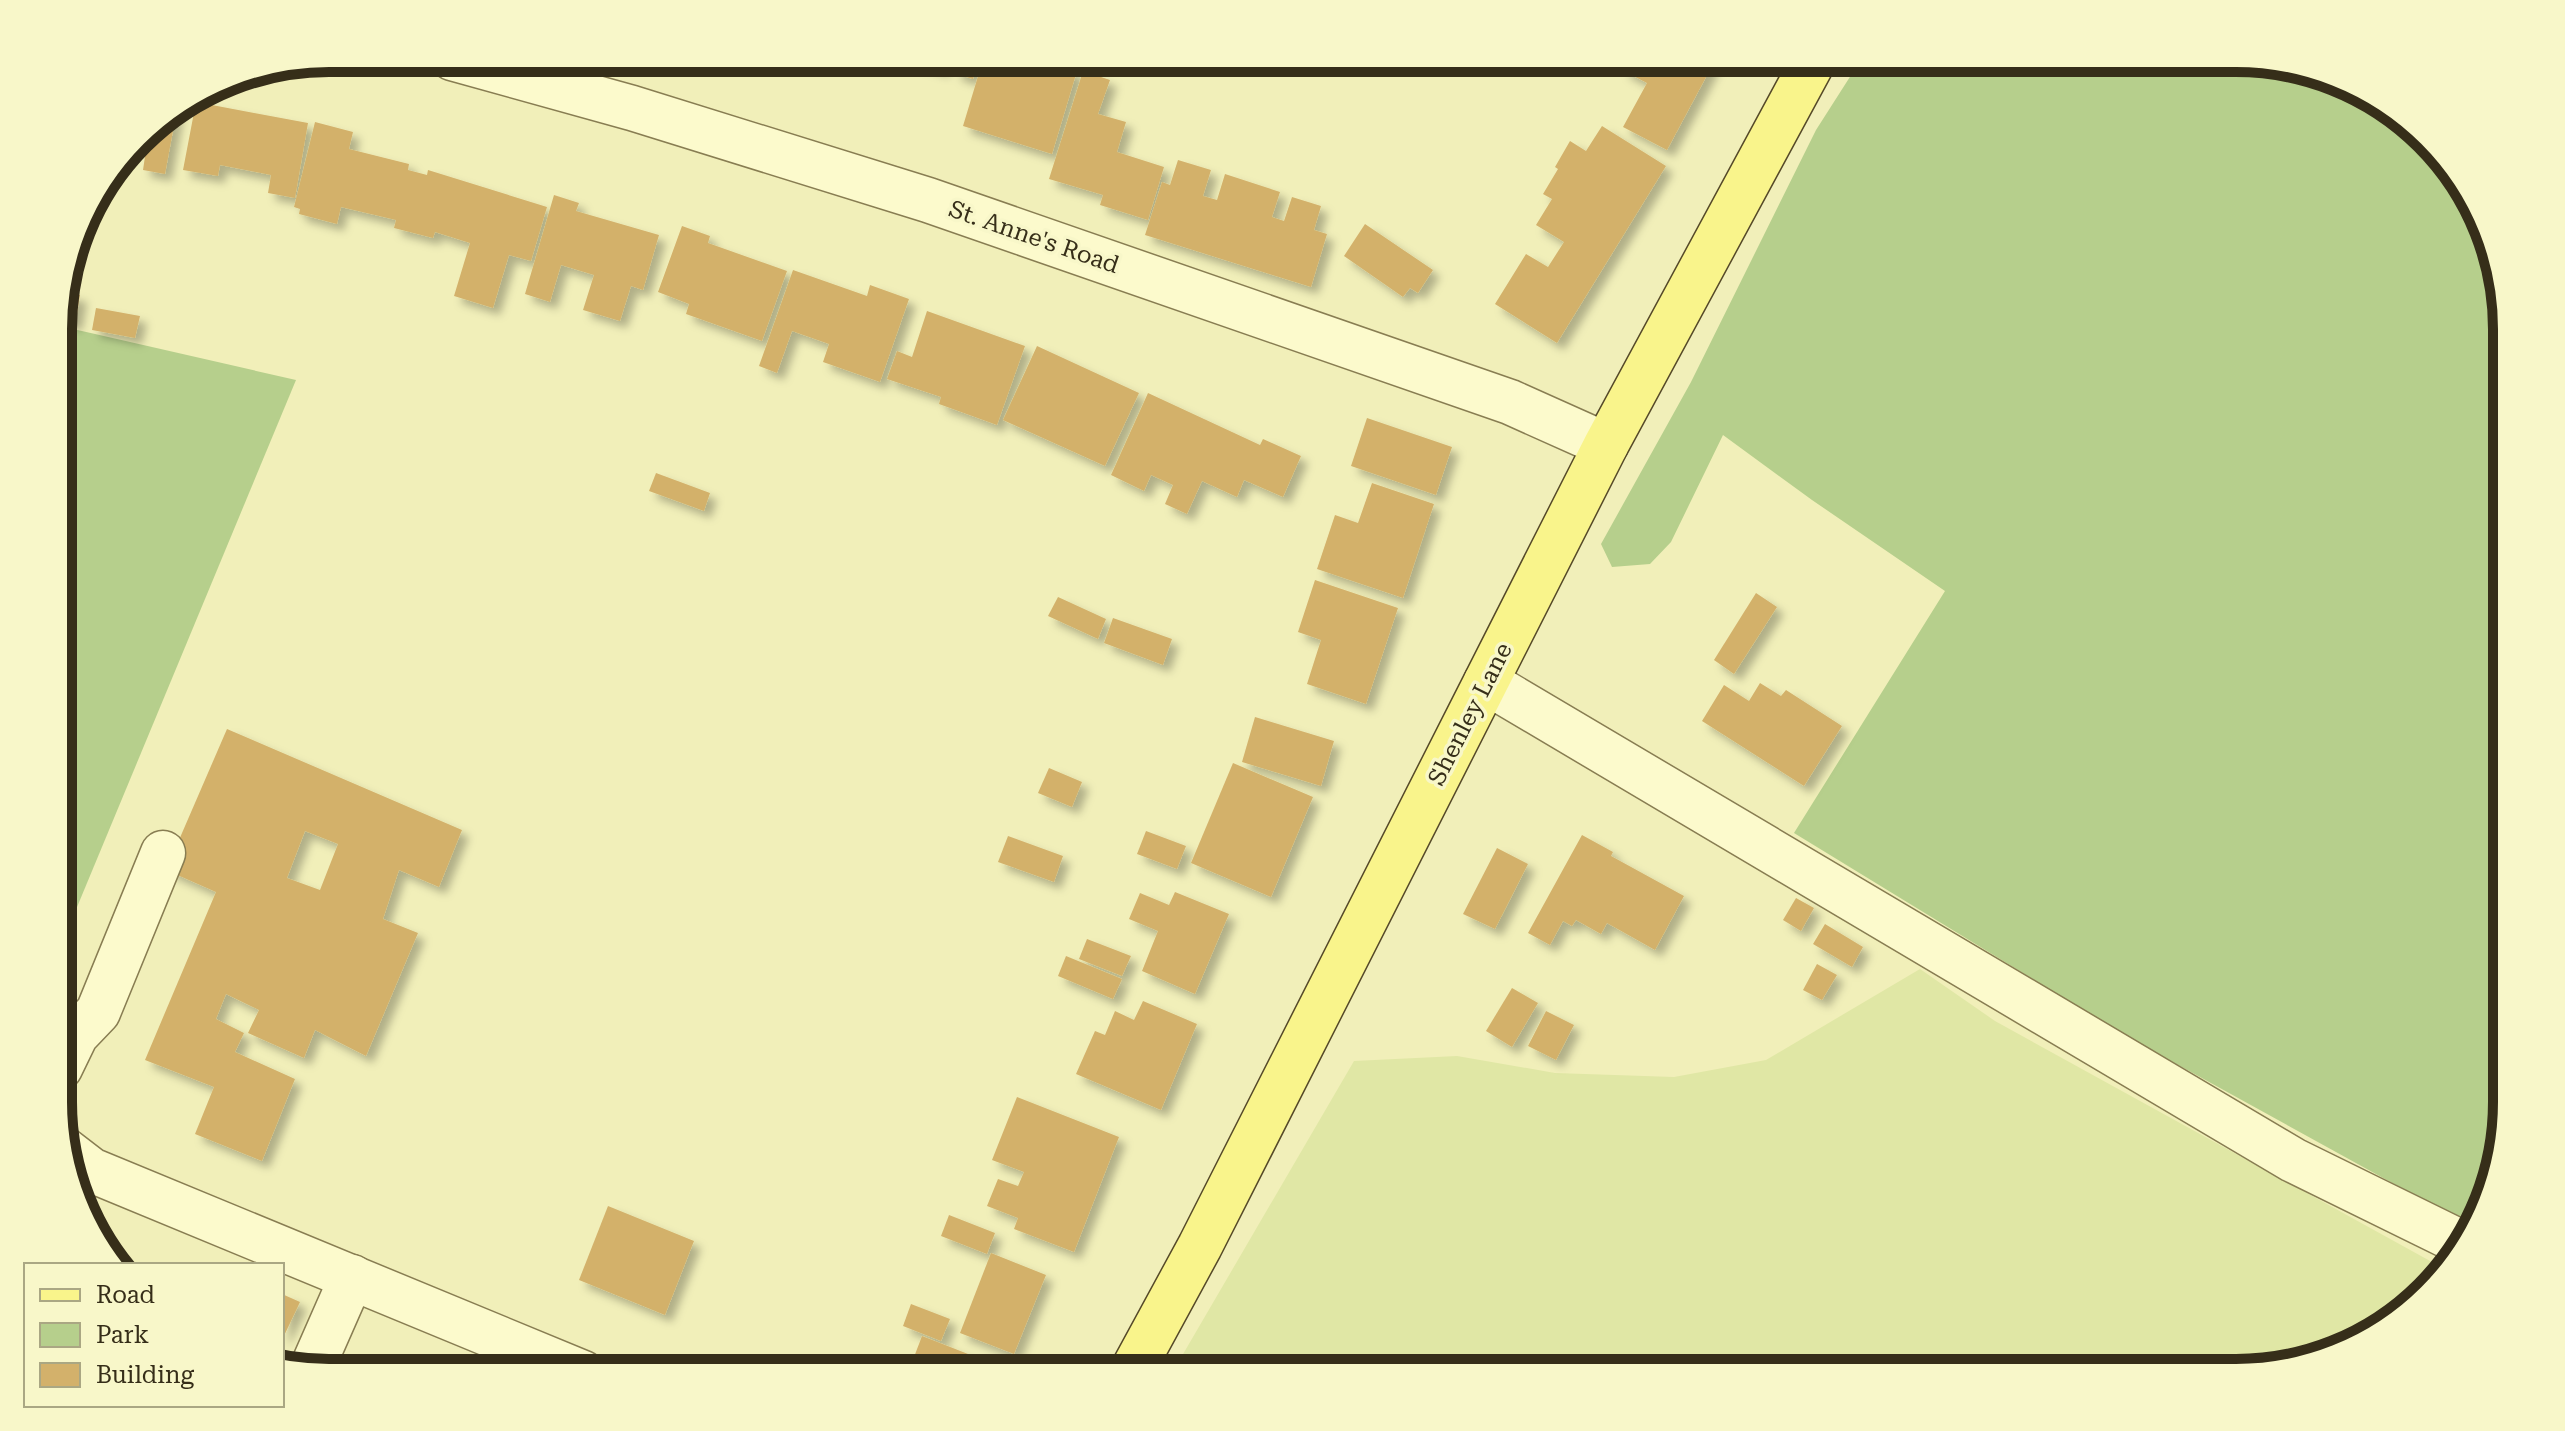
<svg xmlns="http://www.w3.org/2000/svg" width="2565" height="1431" viewBox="0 0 2565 1431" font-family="'Roboto Serif',serif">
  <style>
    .farmland { fill: #e0e7a5 }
    .green { fill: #b6cf8c }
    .building { fill: #d3b16b; fill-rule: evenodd; filter: url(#shadow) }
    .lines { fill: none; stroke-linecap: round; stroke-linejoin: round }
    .minor-casing { stroke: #887d52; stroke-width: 47 }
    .major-casing { stroke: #554928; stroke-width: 47 }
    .minor { stroke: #fcfacc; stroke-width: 44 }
    .major { stroke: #f9f48b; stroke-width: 44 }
    .labels { text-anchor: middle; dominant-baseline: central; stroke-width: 7; stroke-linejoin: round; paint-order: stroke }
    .street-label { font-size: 24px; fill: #362e19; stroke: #f8f7c9 }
    .rim { fill: none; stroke: #362e19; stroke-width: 10 }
  </style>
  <defs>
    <filter id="shadow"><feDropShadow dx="7" dy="7" stdDeviation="4" flood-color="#0004"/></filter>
  </defs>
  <rect width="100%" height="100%" fill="#f1efb9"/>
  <!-- farmland -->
  <polygon class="farmland" points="1920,969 1995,1021 2441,1267 2372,1336 2253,1372 1172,1373 1354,1061 1457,1056 1555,1073 1674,1077 1766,1060"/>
  <!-- green -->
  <g class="green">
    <polygon points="1862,58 2236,58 2371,94 2462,179 2506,311 2506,1119 2474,1228 2131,1039 1794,833 1945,591 1812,500 1723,435 1671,542 1650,564 1612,567 1601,544 1691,382 1816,130"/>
    <polygon points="60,326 296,380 60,948"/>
  </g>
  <!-- building -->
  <g class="building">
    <polygon points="905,58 946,58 942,70"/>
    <polygon points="958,58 979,58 973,79 954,73"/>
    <polygon points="1007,58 1036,58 1077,71 1052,154 963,126 982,63 1004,70"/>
    <polygon points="1628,58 1703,58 1713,64 1667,150 1623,127 1647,83 1622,70"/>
    <polygon points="1083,71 1110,80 1098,114 1126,122 1117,152 1164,167 1148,220 1100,205 1103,195 1049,179"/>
    <polygon points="196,102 308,123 295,198 268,193 271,175 220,165 218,176 183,170"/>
    <polygon points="177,109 165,174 143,170 148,136 143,135 150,126"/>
    <polygon points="315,122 353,132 349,149 409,164 408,170 427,175 428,170 547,207 531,261 509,255 493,308 454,296 470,243 435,232 433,238 394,228 396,220 341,207 337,224 299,214 300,209 294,207"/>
    <polygon points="1602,126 1666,166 1557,343 1495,304 1526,254 1548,267 1564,242 1536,225 1552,199 1543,194 1558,169 1555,167 1570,141 1586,151"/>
    <polygon points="1178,160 1211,170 1203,196 1217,200 1225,174 1280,192 1272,217 1284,221 1292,197 1321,206 1314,230 1327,234 1311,287 1145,235 1162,182 1170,185"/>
    <polygon points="554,195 579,203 576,211 659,235 643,290 631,286 620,321 583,310 594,275 561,265 550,302 525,294"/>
    <polygon points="1365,224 1433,270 1418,293 1410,288 1403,297 1344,256"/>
    <polygon points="682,226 710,236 708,243 787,271 762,341 686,314 689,304 658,292"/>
    <polygon points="793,270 867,296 870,285 909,299 880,382 823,362 829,344 792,331 777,373 759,366"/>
    <polygon points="61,292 80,295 75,324 60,321"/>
    <polygon points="96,308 140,316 135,338 92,330"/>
    <polygon points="927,311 1025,346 997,425 939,404 941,397 887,379 897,351 912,357"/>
    <polygon points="1037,346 1139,393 1105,466 1003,420"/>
    <polygon points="1148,393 1260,445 1263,439 1301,456 1283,497 1244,480 1237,497 1202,481 1187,514 1165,504 1173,485 1151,475 1144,491 1111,475"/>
    <polygon points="1367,418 1452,447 1436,495 1351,466"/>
    <polygon points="656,473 710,493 704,511 649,491"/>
    <polygon points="1372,483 1434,504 1403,598 1317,569 1335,515 1358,523"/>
    <polygon points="1315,580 1398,608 1366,704 1307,684 1321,640 1298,632"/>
    <polygon points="1756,593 1777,607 1734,674 1714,660"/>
    <polygon points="1058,597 1106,619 1098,639 1048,616"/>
    <polygon points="1113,618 1172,639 1163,665 1104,643"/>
    <polygon points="1760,683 1781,696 1786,690 1842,726 1804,786 1702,721 1724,685 1749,701"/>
    <polygon points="1255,717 1334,741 1321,786 1242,762"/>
    <path d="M227,729L462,830L439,887L399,870L383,919L418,933L366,1056L315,1030L304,1058L248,1033L259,1010L226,994L216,1019L244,1033L235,1052L295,1079L262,1161L195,1134L214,1087L145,1060L216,892L166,870ZM305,831L338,844L320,890L287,878Z"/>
    <polygon points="1233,763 1313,797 1271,897 1191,863"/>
    <polygon points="1049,768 1082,782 1072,807 1038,793"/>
    <polygon points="1146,831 1186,846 1177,869 1137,854"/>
    <polygon points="1582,835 1613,852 1611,856 1684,896 1655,950 1607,923 1601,934 1576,920 1572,926 1563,921 1550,945 1528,933"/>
    <polygon points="1008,836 1063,856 1054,882 998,862"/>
    <polygon points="1497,848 1528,864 1495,929 1463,914"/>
    <polygon points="1175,892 1229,914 1195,994 1142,971 1158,931 1129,919 1140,893 1169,905"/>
    <polygon points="1796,898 1814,908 1801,931 1783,920"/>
    <polygon points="1825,924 1863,947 1852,967 1813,944"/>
    <polygon points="1087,939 1131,956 1122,976 1079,959"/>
    <polygon points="1066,956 1122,979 1113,999 1058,976"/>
    <polygon points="1817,964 1837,975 1822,1000 1803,990"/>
    <polygon points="1512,988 1538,1003 1512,1047 1486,1031"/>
    <polygon points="1143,1001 1197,1024 1161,1110 1076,1074 1095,1031 1105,1035 1115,1011 1134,1020"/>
    <polygon points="1546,1011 1574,1025 1556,1060 1528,1046"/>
    <polygon points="1017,1097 1119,1137 1074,1252 1014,1229 1018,1218 987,1206 998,1179 1018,1186 1024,1172 992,1160"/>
    <polygon points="608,1206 694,1241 665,1315 579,1280"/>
    <polygon points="949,1215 995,1233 987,1254 941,1236"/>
    <polygon points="991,1253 1046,1275 1014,1354 960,1333"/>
    <polygon points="282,1294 300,1302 282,1340"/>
    <polygon points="911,1304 950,1319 941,1341 903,1326"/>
    <polygon points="922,1336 986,1361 981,1373 908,1373"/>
  </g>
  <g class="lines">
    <defs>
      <g id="minor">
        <polyline points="452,58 632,108 928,200 1510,402 1606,445"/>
        <polyline points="1486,682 2293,1160 2464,1244"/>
        <polyline points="60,1068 76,1035 98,1012 163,853"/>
        <polyline points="65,1150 91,1170 583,1373"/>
        <polyline points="312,1368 352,1277"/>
      </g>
      <polyline id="major" points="1131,1373 1200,1246 1606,445 1815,58"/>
    </defs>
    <!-- minor casing -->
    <use href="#minor" class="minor-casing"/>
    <!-- major casing -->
    <use href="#major" class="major-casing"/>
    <!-- minor -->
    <use href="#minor" class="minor"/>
    <!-- major -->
    <use href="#major" class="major"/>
  </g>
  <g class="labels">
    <!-- street labels -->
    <g class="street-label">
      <text transform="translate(1034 237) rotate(19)">St. Anne's Road</text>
      <text transform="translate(1470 714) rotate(-63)">Shenley Lane</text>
    </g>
  </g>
  <!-- crop -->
  <path d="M0 0H2565V1431H0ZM329 72H2236A257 257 0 0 1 2493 329V1102A257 257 0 0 1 2236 1359H329A257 257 0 0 1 72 1102V329A257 257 0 0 1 329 72Z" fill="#f8f7c9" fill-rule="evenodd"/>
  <path class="rim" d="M329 72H2236A257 257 0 0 1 2493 329V1102A257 257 0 0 1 2236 1359H329A257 257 0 0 1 72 1102V329A257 257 0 0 1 329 72Z"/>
  <!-- legend -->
  <rect x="24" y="1263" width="260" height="144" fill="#f8f7c9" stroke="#aaa783" stroke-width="2"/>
  <rect x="40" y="1289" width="40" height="12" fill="#f9f48b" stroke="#aaa783" stroke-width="2"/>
  <text x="96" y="1303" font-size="24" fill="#362e19">Road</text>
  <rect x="40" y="1323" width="40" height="24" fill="#b6cf8c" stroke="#aaa783" stroke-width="2"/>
  <text x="96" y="1343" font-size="24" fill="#362e19">Park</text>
  <rect x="40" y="1363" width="40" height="24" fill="#d3b16b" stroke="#aaa783" stroke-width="2"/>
  <text x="96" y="1383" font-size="24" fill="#362e19">Building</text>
</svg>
